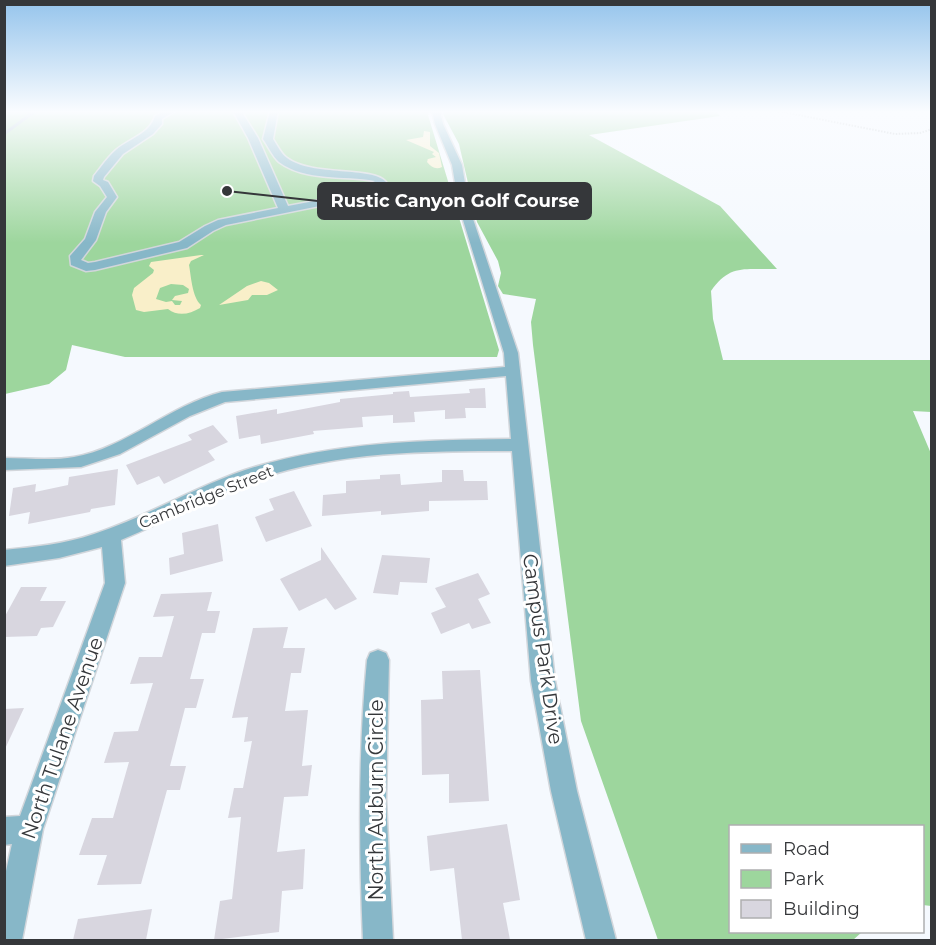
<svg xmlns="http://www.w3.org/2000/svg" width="936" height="945" viewBox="0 0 936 945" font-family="Montserrat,sans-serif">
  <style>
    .green { fill: #9dd69d }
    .sand { fill: #f9efc9; fill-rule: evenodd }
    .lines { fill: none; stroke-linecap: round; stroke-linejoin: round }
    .stream { stroke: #91abbc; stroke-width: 3 }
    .building { fill: #d8d6df }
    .minor-casing { stroke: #d2d6db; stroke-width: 3 }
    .path { stroke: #b8bcc0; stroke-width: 2; stroke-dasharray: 1.5 1.5; stroke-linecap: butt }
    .minor { fill: #87b7c8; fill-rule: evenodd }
    .labels { text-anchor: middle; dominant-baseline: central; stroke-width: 6; stroke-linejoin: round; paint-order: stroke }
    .street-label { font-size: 16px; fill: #35373a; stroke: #fff }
    .near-street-label { font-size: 20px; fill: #35373a; stroke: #fff }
    .leader { fill: none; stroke: #35373a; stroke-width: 2 }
    .callout-dot { fill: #35373a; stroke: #fff; stroke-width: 2 }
    .callout { fill: #35373a; stroke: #35373a; stroke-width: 2 }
    .callout-label { font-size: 18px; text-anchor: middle; font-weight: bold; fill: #fff }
  </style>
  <rect width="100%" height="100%" fill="#f5f9fe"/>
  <!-- green -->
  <g class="green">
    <polygon points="5,111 429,111 428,115 499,350 497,357 125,357 72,345 66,370 49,384 5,394"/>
    <path d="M444,111H715L720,116L589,135L720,206L777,269C746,270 730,263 711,291L713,319L723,360H931V412L913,411L932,456L931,906L923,905L922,826H730V932H862L853,940H658L581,721L533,345L531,322L536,299L503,294L498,286L501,273L498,261L477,222L459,144L443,114Z"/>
  </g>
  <!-- sand -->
  <g class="sand">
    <path d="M424,131L430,132V146L439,153L442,167C436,170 431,167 427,162L428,159L424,160L436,157L432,154L434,152L406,140L423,137Z"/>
    <path d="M201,255H204L191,261L189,265C191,275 192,297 201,305L200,308C190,314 178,317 168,309L144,312L136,310L132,295L134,288L153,273L154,270L149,266L151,262ZM171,284L183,285L189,289L188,293L175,296L172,300L182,301L180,305H175L172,301L166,302L156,299L160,288Z"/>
    <polygon points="261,281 269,283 278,290 267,295 252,295 248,300 219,305 247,286"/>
  </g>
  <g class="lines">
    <!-- stream -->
    <polyline class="stream" points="4,134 35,111"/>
  </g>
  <!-- building -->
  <g class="building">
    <polygon points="485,388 486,408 465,408 466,418 445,419 445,410 414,412 415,422 393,423 393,415 362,417 363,427 313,431 314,434 261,444 260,435 239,439 236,416 277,409 277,414 340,402 340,399 393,394 393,392 409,391 410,397 470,393 469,389"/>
    <polygon points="213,425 228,442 208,451 215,460 164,484 159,476 137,485 126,465 192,440 188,435"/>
    <polygon points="118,469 115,505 91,509 90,512 28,524 30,512 9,516 13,488 36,484 35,492 68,485 69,477"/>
    <polygon points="442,470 463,470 464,481 487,481 488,500 429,501 429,511 381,515 381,511 322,516 323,495 346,493 346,481 380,479 380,475 400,474 401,485 442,482"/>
    <polygon points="294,491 312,526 266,542 255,517 274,510 269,499"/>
    <polygon points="218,524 223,561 170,575 169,558 184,554 182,533"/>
    <polygon points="321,547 357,599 335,610 326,598 299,611 280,579 321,560"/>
    <polygon points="382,555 430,558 427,583 400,582 398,595 373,593"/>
    <polygon points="478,573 490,594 478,599 491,623 472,629 469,623 441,634 431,613 446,607 435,588"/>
    <polygon points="21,587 47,587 40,601 66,601 53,627 41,628 37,636 4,637 4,618"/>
    <polygon points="212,592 207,611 220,611 215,633 202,633 190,679 204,679 196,708 185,708 170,766 186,766 180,790 167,790 141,884 97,885 107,855 79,855 92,818 113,818 129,762 104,763 114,732 138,731 153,683 130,684 139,657 162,657 174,616 153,617 161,594"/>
    <polygon points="288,627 283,648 305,648 301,673 291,673 285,711 308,710 302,766 312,765 308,796 284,797 277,852 305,849 303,889 282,891 279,932 214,940 220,901 232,899 241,817 228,818 234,788 243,788 252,741 244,742 248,717 232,718 236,700 253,628"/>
    <polygon points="480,670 489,801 449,803 449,774 422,775 421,700 443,699 442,671"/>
    <polygon points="24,708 4,751 4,709"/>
    <polygon points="507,824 520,900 503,903 510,940 462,940 454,868 430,871 427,836"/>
    <polygon points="152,909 146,940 73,940 78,919"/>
  </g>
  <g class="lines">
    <defs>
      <g id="minor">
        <path d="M165,111H175L162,119V124L153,134L123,154L104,177L103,180L108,182L117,197L106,212L96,240L81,260L88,263L95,262L179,242L205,226L218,220L278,208L248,138L233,111H241L258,138L288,206L346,195L375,181C344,175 306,182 279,162C273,157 268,146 263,139L270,111H278L273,139C277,145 281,154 287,158C312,177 373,166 386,182L371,193L354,199L226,225L213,231L187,248L95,270L86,271L71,265L70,256L85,239L95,212L107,197L100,186L93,181L94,176C101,167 108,157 116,150C130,138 150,134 155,116Z"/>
        <path d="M432,111H440L443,124L462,165L469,207L518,353L555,681L577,791L616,940H586L551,791L531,681L512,451C427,451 340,451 258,479C211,495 167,521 121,540L125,583L43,829L22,940H4V880L12,844L4,845V817L20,816L105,583L102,547L59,558L4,566V550C34,547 65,544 94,534C146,517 193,488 245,470C331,442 421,440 511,439L506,376L225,402L190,416L120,454L81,467L4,470V458C27,458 52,461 74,457C124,449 170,405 222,392L505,367L504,353L459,207L452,165L435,124Z"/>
        <path d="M378,650L386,653L389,660L386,800L393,940H363C359,846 358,753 367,660L370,653Z"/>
      </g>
    </defs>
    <!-- minor casing -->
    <use href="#minor" class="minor-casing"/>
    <!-- path -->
    <polyline class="path" points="778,111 895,134 920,133 932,129"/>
    <!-- minor -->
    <use href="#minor" class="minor"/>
  </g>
  <!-- sky -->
  <linearGradient id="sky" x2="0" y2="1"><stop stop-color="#95c4ec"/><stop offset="0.46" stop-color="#fafcff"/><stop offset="1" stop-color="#fafcff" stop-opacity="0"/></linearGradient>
  <rect width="936" height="243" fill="url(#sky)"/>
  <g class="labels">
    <!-- street labels -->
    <g class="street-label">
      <text transform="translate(206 497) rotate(-22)">Cambridge Street</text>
    </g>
    <!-- near-street labels -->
    <g class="near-street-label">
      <text transform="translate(543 649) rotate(82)">Campus Park Drive</text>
      <text transform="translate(62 738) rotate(-71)">North Tulane Avenue</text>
      <text transform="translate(376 800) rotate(-90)">North Auburn Circle</text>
    </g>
  </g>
  <!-- callouts -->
  <path class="leader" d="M227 191L318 201"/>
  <circle class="callout-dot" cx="227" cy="191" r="6"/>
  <rect class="callout" x="318" y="183" width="273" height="36" rx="6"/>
  <g class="callout-label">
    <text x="455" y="207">Rustic Canyon Golf Course</text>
  </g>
  <!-- border -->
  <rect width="936" height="945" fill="none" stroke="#35373a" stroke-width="12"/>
  <!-- legend -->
  <rect x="729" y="825" width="195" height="108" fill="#ffffff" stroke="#aeafb0" stroke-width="1.5"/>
  <rect x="741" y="844" width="30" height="9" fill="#87b7c8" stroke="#aeafb0" stroke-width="1.5"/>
  <text x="783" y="855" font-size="18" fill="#35373a">Road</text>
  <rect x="741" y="870" width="30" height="18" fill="#9dd69d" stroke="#aeafb0" stroke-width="1.5"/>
  <text x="783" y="885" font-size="18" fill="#35373a">Park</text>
  <rect x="741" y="900" width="30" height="18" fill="#d8d6df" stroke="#aeafb0" stroke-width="1.5"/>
  <text x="783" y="915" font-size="18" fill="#35373a">Building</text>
</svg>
